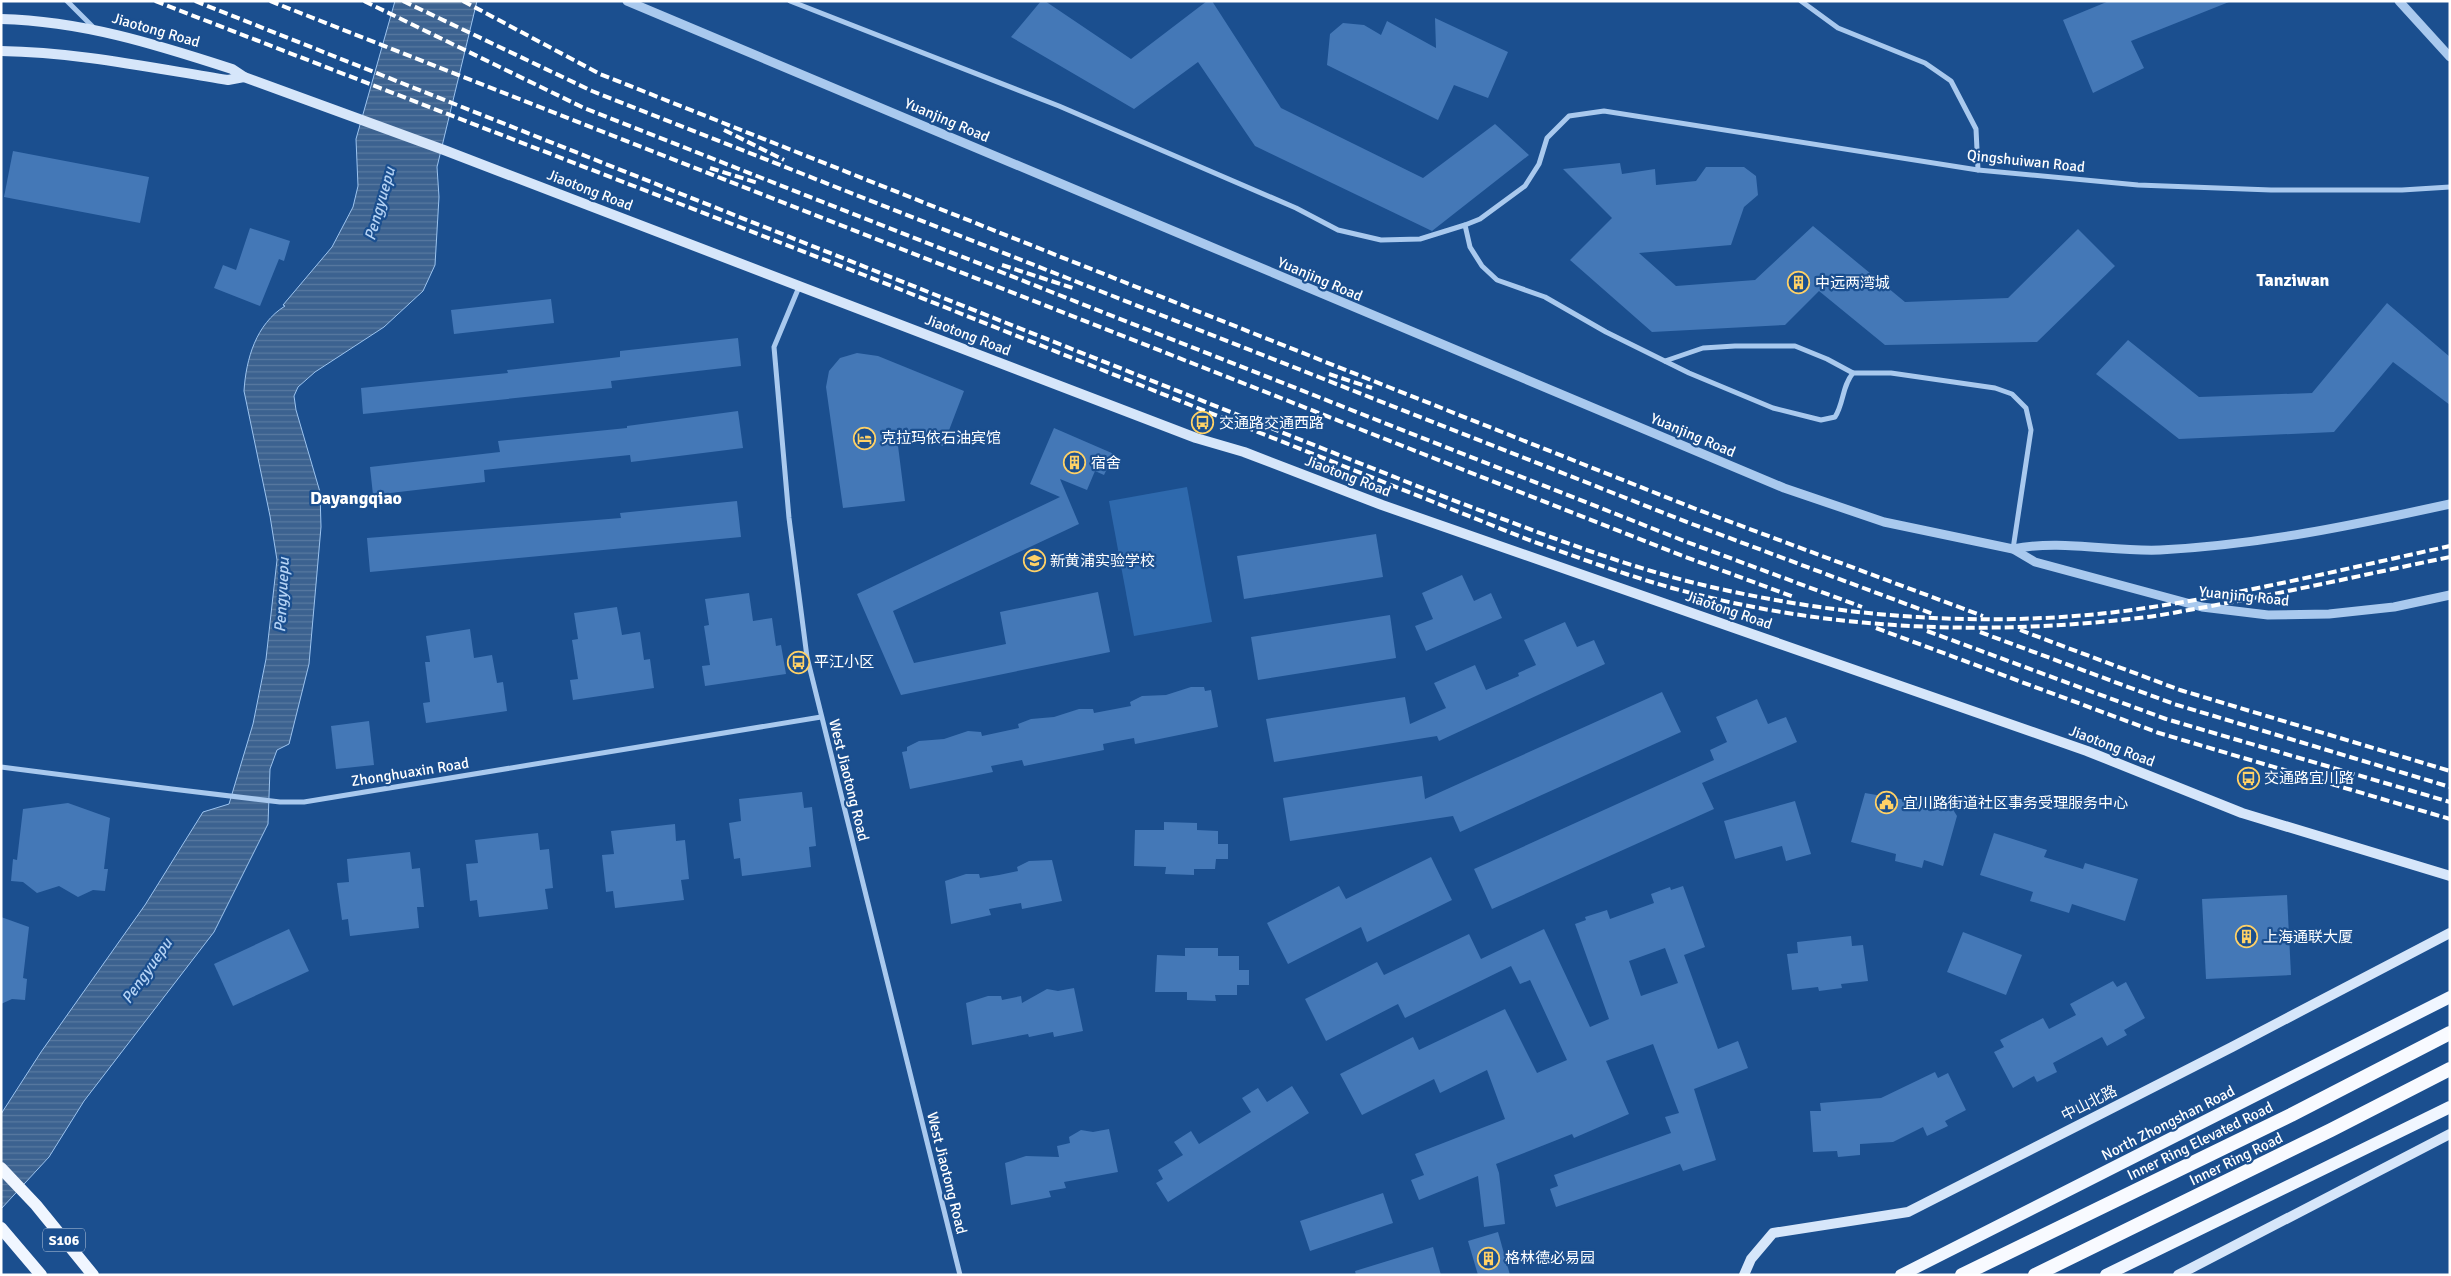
<svg xmlns="http://www.w3.org/2000/svg" width="2451" height="1276" viewBox="0 0 2451 1276" font-family="Signika,'Noto Sans SC',sans-serif">
  <style>
    .garden { fill: #2e69ad }
    .water { fill: url(#water-rules); stroke: #9cc4f0 }
    .building { fill: #4478b7; fill-rule: evenodd }
    .lines { fill: none; stroke-linecap: round; stroke-linejoin: round }
    .minor { stroke: #a9c9ee; stroke-width: 5 }
    .tertiary { stroke: #a9c9ee; stroke-width: 9 }
    .secondary { stroke: #d6e6fa; stroke-width: 10 }
    .primary { stroke: #f0f6ff; stroke-width: 12 }
    .trunk { stroke: #f8faff; stroke-width: 14 }
    .rail { stroke: #fff; stroke-width: 4; stroke-dasharray: 9 4; stroke-linecap: butt }
    .labels { text-anchor: middle; dominant-baseline: central; stroke-width: 4.5; stroke-linejoin: round; paint-order: stroke }
    .shield { fill: #1b4f8f; stroke: #bbcadd; stroke-width: 1 }
    .shield-label { font-size: 14px; font-weight: bold; fill: #fff }
    .street-label { font-size: 15px; fill: #fff; stroke: #1b4f8f }
    .poi-label { font-size: 15px; fill: #fff; stroke: #1b4f8f; text-anchor: start }
    .water-label { font-size: 16px; font-style: italic; fill: #b5d3f5; stroke: #1b4f8f }
    .quarter-label { font-size: 18px; font-weight: bold; fill: #fff; stroke: #1b4f8f }
  </style>
  <defs>
    <pattern id="water-rules" width="6" height="5" patternUnits="userSpaceOnUse" patternTransform="scale(1.25)"><rect width="6" height="5" fill="#3c6290"/><path d="M0 2.5h6" fill="none" stroke="#597aa1"/></pattern>
  </defs>
  <rect width="100%" height="100%" fill="#1b4f8f"/>
  <!-- garden -->
  <polygon class="garden" points="1187,487 1212,622 1134,636 1109,501"/>
  <!-- water -->
  <path class="water" d="M395,1H477L437,167L439,197L435,265L423,291L384,327L315,372L298,387L294,396L296,410L320,492L321,527L309,664L289,744L277,750L270,769L268,824L214,932L84,1101L49,1157L1,1209V1114L41,1052L145,905L203,812L229,804L253,724L266,659L277,560L270,516L244,391C246,359 256,324 285,306L283,305L332,247L353,207L358,186L356,139Z"/>
  <!-- building -->
  <g class="building">
    <polygon points="1041,1 1045,1 1131,59 1207,1 1212,1 1281,108 1423,178 1495,124 1529,155 1432,231 1255,146 1198,62 1134,109 1011,37"/>
    <polygon points="2109,1 2229,1 2229,2 2131,41 2144,68 2093,93 2063,20"/>
    <polygon points="1435,18 1508,52 1488,98 1454,85 1438,120 1327,65 1330,34 1343,23 1364,25 1381,35 1387,21 1436,48"/>
    <polygon points="13,151 149,177 140,223 4,197"/>
    <polygon points="1620,163 1622,174 1655,169 1656,185 1696,181 1706,167 1744,167 1756,176 1758,195 1744,207 1731,245 1639,253 1676,286 1755,280 1813,226 1905,302 2008,298 2078,229 2115,266 2037,342 1885,345 1819,291 1785,325 1652,332 1570,260 1612,218 1563,169"/>
    <polygon points="250,228 290,241 284,261 279,259 260,306 214,288 223,265 236,270"/>
    <polygon points="551,299 554,323 454,334 451,310"/>
    <polygon points="2387,303 2450,357 2450,405 2393,362 2334,432 2179,439 2096,374 2128,340 2199,397 2312,393"/>
    <polygon points="738,338 741,366 611,381 612,388 363,414 361,388 508,373 507,370 620,357 620,351"/>
    <polygon points="857,353 878,356 964,391 943,446 896,430 905,501 843,508 826,387 829,371 840,358"/>
    <polygon points="738,411 743,448 631,462 630,455 484,470 485,482 373,495 370,467 500,452 498,441 627,428 627,426"/>
    <polygon points="1054,428 1114,454 1104,475 1095,471 1087,490 1060,479 1079,524 893,611 914,663 1006,644 1000,612 1098,592 1110,652 901,695 857,594 1060,497 1030,484"/>
    <polygon points="737,501 741,537 370,572 367,538 621,518 620,513"/>
    <polygon points="1376,534 1383,577 1244,599 1237,556"/>
    <polygon points="1462,575 1474,601 1491,593 1502,618 1426,651 1415,626 1433,619 1422,593"/>
    <polygon points="749,593 753,621 772,618 776,646 781,645 786,674 705,686 702,666 710,665 704,626 709,625 705,599"/>
    <polygon points="617,607 622,635 640,632 644,660 650,659 654,688 573,700 570,680 578,679 572,640 578,639 574,613"/>
    <polygon points="1390,615 1396,658 1258,680 1251,637"/>
    <polygon points="1565,622 1577,647 1594,640 1605,664 1439,741 1437,736 1274,762 1266,719 1405,697 1410,724 1446,708 1434,683 1475,665 1486,690 1519,676 1518,673 1536,665 1524,640"/>
    <polygon points="470,629 474,658 492,655 497,683 503,682 507,711 426,723 423,703 430,702 425,662 430,662 426,636"/>
    <polygon points="1191,687 1204,687 1205,691 1211,690 1218,727 1135,744 1134,738 1118,741 1103,744 1104,750 1024,766 1022,760 991,766 993,772 910,789 902,752 907,751 907,747 919,741 944,739 968,731 981,732 982,736 1019,728 1018,724 1031,719 1054,717 1079,709 1093,709 1094,713 1131,706 1130,702 1142,696 1166,695"/>
    <polygon points="1662,692 1681,732 1460,832 1453,816 1290,841 1283,798 1422,776 1425,799"/>
    <polygon points="1757,699 1768,724 1786,717 1797,742 1702,783 1714,809 1492,909 1474,869 1714,760 1710,750 1727,742 1716,717"/>
    <polygon points="369,721 374,765 336,769 331,726"/>
    <polygon points="802,792 804,808 812,807 816,846 809,847 811,867 742,876 740,858 734,859 729,823 741,821 739,799"/>
    <polygon points="1865,793 1952,808 1957,816 1943,866 1924,860 1922,868 1895,861 1896,854 1851,842"/>
    <polygon points="1795,801 1811,854 1786,861 1782,846 1735,859 1724,821"/>
    <polygon points="68,803 110,818 104,869 108,869 105,891 93,890 78,897 59,886 37,893 23,882 11,881 13,859 17,860 23,809"/>
    <polygon points="1164,822 1197,823 1197,830 1218,831 1218,844 1228,844 1228,859 1216,859 1215,869 1194,869 1194,875 1165,874 1166,867 1134,866 1135,830 1164,830"/>
    <polygon points="675,824 676,841 685,840 689,879 681,880 684,900 615,908 613,891 606,892 602,855 614,854 611,831"/>
    <polygon points="538,833 540,850 549,849 553,888 545,889 548,909 479,917 477,900 470,901 466,864 478,863 475,840"/>
    <polygon points="1994,833 2047,850 2044,857 2083,869 2085,863 2138,879 2125,921 2072,904 2069,913 2030,901 2033,892 1980,875"/>
    <polygon points="410,852 412,869 420,868 424,907 417,907 419,928 350,936 348,919 342,920 337,883 349,882 347,859"/>
    <polygon points="1431,857 1452,900 1367,942 1361,927 1288,964 1267,923 1339,886 1346,899"/>
    <polygon points="1052,860 1062,901 1022,909 1021,903 989,909 991,915 951,924 945,881 966,874 979,874 980,878 999,875 1018,871 1017,867 1029,861"/>
    <path d="M1683,886L1705,947L1684,955L1718,1049L1738,1041L1748,1068L1694,1089L1716,1160L1683,1171L1680,1164L1556,1207L1550,1189L1558,1186L1554,1175L1671,1133L1665,1117L1679,1113L1653,1044L1606,1061L1629,1114L1574,1138L1572,1134L1496,1164L1499,1173L1505,1224L1484,1227L1478,1176L1419,1200L1411,1180L1424,1175L1415,1154L1505,1119L1487,1070L1440,1093L1434,1079L1362,1115L1340,1074L1413,1037L1419,1050L1505,1009L1537,1073L1567,1060L1530,980L1520,984L1511,966L1405,1018L1398,1004L1326,1041L1305,999L1377,962L1384,975L1469,934L1481,959L1544,929L1590,1027L1609,1019L1575,924L1586,920L1585,917L1607,910L1610,919L1654,903L1651,894L1670,887L1671,890ZM1665,948L1678,983L1641,996L1629,961Z"/>
    <polygon points="2287,895 2291,975 2206,979 2202,899"/>
    <polygon points="1,917 29,927 23,978 27,979 25,1000 12,999 1,1004"/>
    <polygon points="289,929 309,971 233,1006 214,964"/>
    <polygon points="1963,932 2022,955 2006,995 1947,972"/>
    <polygon points="1851,936 1852,946 1863,945 1868,981 1841,984 1842,988 1819,991 1818,987 1792,990 1787,954 1798,953 1797,942"/>
    <polygon points="1185,948 1218,948 1218,956 1239,956 1239,970 1249,970 1249,985 1237,985 1237,995 1215,995 1216,1001 1187,1000 1187,992 1155,992 1157,955 1185,956"/>
    <polygon points="2113,981 2117,987 2126,982 2145,1018 2124,1030 2127,1035 2107,1046 2102,1037 2053,1063 2057,1072 2037,1082 2034,1076 2013,1088 1994,1052 2004,1047 2000,1040 2043,1018 2049,1029 2076,1015 2070,1004"/>
    <polygon points="1074,988 1083,1031 1054,1037 1053,1032 1029,1037 1028,1034 972,1045 966,1003 988,996 1001,996 1002,1000 1021,996 1022,1003 1047,989 1058,991"/>
    <polygon points="1935,1072 1938,1078 1948,1073 1966,1110 1945,1121 1948,1126 1927,1136 1923,1127 1893,1142 1860,1144 1860,1155 1838,1157 1837,1151 1813,1152 1810,1111 1821,1111 1820,1103 1881,1098"/>
    <polygon points="1292,1086 1309,1113 1168,1202 1156,1183 1163,1179 1158,1170 1183,1155 1174,1142 1191,1131 1199,1144 1251,1112 1242,1098 1258,1088 1267,1102"/>
    <polygon points="1109,1129 1118,1172 1064,1182 1066,1188 1049,1191 1051,1197 1011,1205 1005,1163 1026,1156 1059,1157 1057,1146 1070,1143 1069,1137 1081,1130 1093,1132"/>
    <polygon points="1383,1193 1393,1223 1310,1251 1300,1221"/>
    <polygon points="1498,1232 1510,1275 1478,1275 1468,1241"/>
    <polygon points="1433,1247 1441,1275 1356,1275 1355,1271"/>
  </g>
  <g class="lines">
    <!-- minor -->
    <g class="minor">
      <polyline points="67,1 93,27"/>
      <path d="M790,1L1059,106L1296,208L1338,230L1381,240L1420,239L1465,225L1470,247L1482,266L1497,280L1545,297L1606,332L1689,373L1773,408L1821,420L1835,417C1844,403 1842,386 1853,373H1891L1995,388L2012,394L2026,408L2031,430L2013,549"/>
      <polyline points="1801,1 1838,28 1925,63 1951,81 1976,129 1978,170"/>
      <polyline points="1465,225 1480,219 1525,186 1539,164 1547,138 1569,116 1604,111 1978,170 2138,185 2271,190 2402,190 2450,187"/>
      <polyline points="799,287 774,347 789,518 807,657 960,1275"/>
      <polyline points="1665,361 1703,348 1735,346 1795,346 1827,359 1853,373"/>
      <polyline points="1,767 172,789 280,802 304,802 821,717"/>
    </g>
    <!-- tertiary -->
    <g class="tertiary">
      <path d="M627,1C1013,162 1398,327 1784,488L1884,522L2013,549L2035,562L2202,607L2268,615L2329,614L2394,607L2450,595"/>
      <polyline points="2399,1 2450,57"/>
      <path d="M2013,549C2060,539 2112,552 2160,550C2259,545 2354,525 2450,504"/>
    </g>
    <!-- secondary -->
    <g class="secondary">
      <path d="M1,19C82,21 155,44 232,69L244,77L444,150L1196,438L1244,452L1382,505L2087,751L2242,813L2450,876"/>
      <path d="M1,51C77,52 152,68 228,80L244,77"/>
      <polyline points="1744,1275 1751,1259 1773,1233 1908,1212 2232,1047 2450,933"/>
      <polyline points="2178,1275 2450,1134"/>
    </g>
    <!-- primary -->
    <g class="primary">
      <polyline points="1,1168 36,1205 93,1275"/>
      <polyline points="1,1228 41,1275"/>
      <polyline points="1901,1275 2450,997"/>
      <polyline points="2106,1275 2450,1107"/>
    </g>
    <!-- trunk -->
    <g class="trunk">
      <polyline points="1962,1275 2291,1115 2450,1033"/>
      <polyline points="2035,1275 2331,1130 2450,1069"/>
    </g>
    <!-- rail -->
    <g class="rail">
      <path d="M155,1L864,275L1529,540C1585,560 1641,581 1699,595C1840,630 1986,635 2130,619C2154,617 2177,612 2200,608C2284,593 2367,574 2450,557"/>
      <path d="M195,1L1450,499C1533,530 1616,564 1703,585C1842,618 1990,629 2132,610C2239,595 2344,569 2450,546"/>
      <polyline points="270,1 1683,556 1794,597"/>
      <polyline points="364,1 584,108 1687,542 1862,607"/>
      <polyline points="403,1 592,91 1692,524 1933,614"/>
      <polyline points="463,1 600,74 1696,509 1983,616"/>
      <polyline points="724,130 784,160"/>
      <polyline points="710,168 758,183"/>
      <polyline points="1002,265 1073,288"/>
      <polyline points="1329,374 1372,388"/>
      <polyline points="1876,628 2159,733 2450,819"/>
      <polyline points="2020,630 2180,690 2450,771"/>
      <polyline points="1927,631 2166,719 2450,802"/>
      <polyline points="1980,632 2174,704 2450,787"/>
    </g>
  </g>
  <!-- icons -->
  <defs>
    <symbol id="building-ring" viewBox="-11 -11 22 22"><circle r="9.5" fill="#1b4f8f" stroke="#ffd166" stroke-width="1.5"/><path d="M-4-6H4V6H1V3H-1V6H-4ZM-2.5-4.3h1.7v1.8h-1.7ZM.8-4.3h1.7v1.8H.8ZM-2.5-1h1.7V.8h-1.7ZM.8-1h1.7V.8H.8Z" fill="#ffd166"/></symbol>
    <symbol id="bus-ring" viewBox="-11 -11 22 22"><circle r="9.5" fill="#1b4f8f" stroke="#ffd166" stroke-width="1.5"/><path d="M-5-6H5V4H4V6H2V4H-2V6H-4V4H-5ZM-3.5-4V0h7V-4ZM-3.5 1.2v1.5H-2V1.2ZM2 1.2v1.5H3.5V1.2Z" fill="#ffd166"/></symbol>
    <symbol id="hotel-ring" viewBox="-11 -11 22 22"><circle r="9.5" fill="#1b4f8f" stroke="#ffd166" stroke-width="1.5"/><path d="M-6-4.5h1.5V1H6V5H4.5V3h-9V5H-6ZM-4 0a1.8 1.8 0 1 1 3.6 0ZM.5 0V-2.5h3Q6-2.5 6 0Z" fill="#ffd166"/></symbol>
    <symbol id="school-ring" viewBox="-11 -11 22 22"><circle r="9.5" fill="#1b4f8f" stroke="#ffd166" stroke-width="1.5"/><path d="M0-5L7-2L0 1L-7-2ZM-4 1L0 2.5L4 1V4Q0 6-4 4Z" fill="#ffd166"/></symbol>
    <symbol id="civic-ring" viewBox="-11 -11 22 22"><circle r="9.5" fill="#1b4f8f" stroke="#ffd166" stroke-width="1.5"/><path d="M-.6-6.5H3V-4.5H.6V-3L4-1V1h2V6H-6V1h2V-1L-.6-3ZM-1.2 2.5V6h2.4V2.5Z" fill="#ffd166"/></symbol>
  </defs>
  <g fill-rule="evenodd">
    <use href="#building-ring" x="1786" y="270" width="25" height="25"/>
    <use href="#bus-ring" x="1190" y="410" width="25" height="25"/>
    <use href="#hotel-ring" x="852" y="426" width="25" height="25"/>
    <use href="#building-ring" x="1062" y="450" width="25" height="25"/>
    <use href="#school-ring" x="1022" y="548" width="25" height="25"/>
    <use href="#bus-ring" x="786" y="650" width="25" height="25"/>
    <use href="#bus-ring" x="2236" y="766" width="25" height="25"/>
    <use href="#civic-ring" x="1874" y="790" width="25" height="25"/>
    <use href="#building-ring" x="2234" y="924" width="25" height="25"/>
    <use href="#building-ring" x="1476" y="1246" width="25" height="25"/>
  </g>
  <g class="labels">
    <!-- shield labels -->
    <rect class="shield" x="43" y="1228.5" width="42" height="23" rx="4"/>
    <g class="shield-label">
      <text x="64" y="1240">S106</text>
    </g>
    <!-- street labels -->
    <g class="street-label">
      <text transform="translate(156 30) rotate(16)">Jiaotong Road</text>
      <text transform="translate(947 120) rotate(23)">Yuanjing Road</text>
      <text transform="translate(2026 161) rotate(6)">Qingshuiwan Road</text>
      <text transform="translate(590 190) rotate(21)">Jiaotong Road</text>
      <text transform="translate(1320 279) rotate(23)">Yuanjing Road</text>
      <text transform="translate(968 335) rotate(21)">Jiaotong Road</text>
      <text transform="translate(1693 435) rotate(23)">Yuanjing Road</text>
      <text transform="translate(1348 476) rotate(21)">Jiaotong Road</text>
      <text transform="translate(2244 596) rotate(6)">Yuanjing Road</text>
      <text transform="translate(1729 610) rotate(19)">Jiaotong Road</text>
      <text transform="translate(2112 746) rotate(21)">Jiaotong Road</text>
      <text transform="translate(410 772) rotate(-9)">Zhonghuaxin Road</text>
      <text transform="translate(849 780) rotate(76)">West Jiaotong Road</text>
      <text transform="translate(2089 1103) rotate(-27)">中山北路</text>
      <text transform="translate(2168 1123) rotate(-27)">North Zhongshan Road</text>
      <text transform="translate(2200 1141) rotate(-26)">Inner Ring Elevated Road</text>
      <text transform="translate(2236 1159) rotate(-26)">Inner Ring Road</text>
      <text transform="translate(947 1173) rotate(76)">West Jiaotong Road</text>
    </g>
    <!-- poi labels -->
    <g class="poi-label">
      <text x="1815" y="283">中远两湾城</text>
      <text x="1219" y="423">交通路交通西路</text>
      <text x="881" y="438">克拉玛依石油宾馆</text>
      <text x="1091" y="463">宿舍</text>
      <text x="1050" y="561">新黄浦实验学校</text>
      <text x="814" y="662">平江小区</text>
      <text x="2264" y="778">交通路宜川路</text>
      <text x="1903" y="803">宜川路街道社区事务受理服务中心</text>
      <text x="2263" y="937">上海通联大厦</text>
      <text x="1505" y="1258">格林德必易园</text>
    </g>
    <!-- water labels -->
    <g class="water-label">
      <text transform="translate(380 204) rotate(-74)">Pengyuepu</text>
      <text transform="translate(282 595) rotate(-87)">Pengyuepu</text>
      <text transform="translate(147 971) rotate(-55)">Pengyuepu</text>
    </g>
    <!-- quarter labels -->
    <g class="quarter-label">
      <text x="2293" y="280">Tanziwan</text>
      <text x="356" y="498">Dayangqiao</text>
    </g>
  </g>
  <!-- border -->
  <rect width="2451" height="1276" fill="none" stroke="#ffffff" stroke-width="5"/>
</svg>
